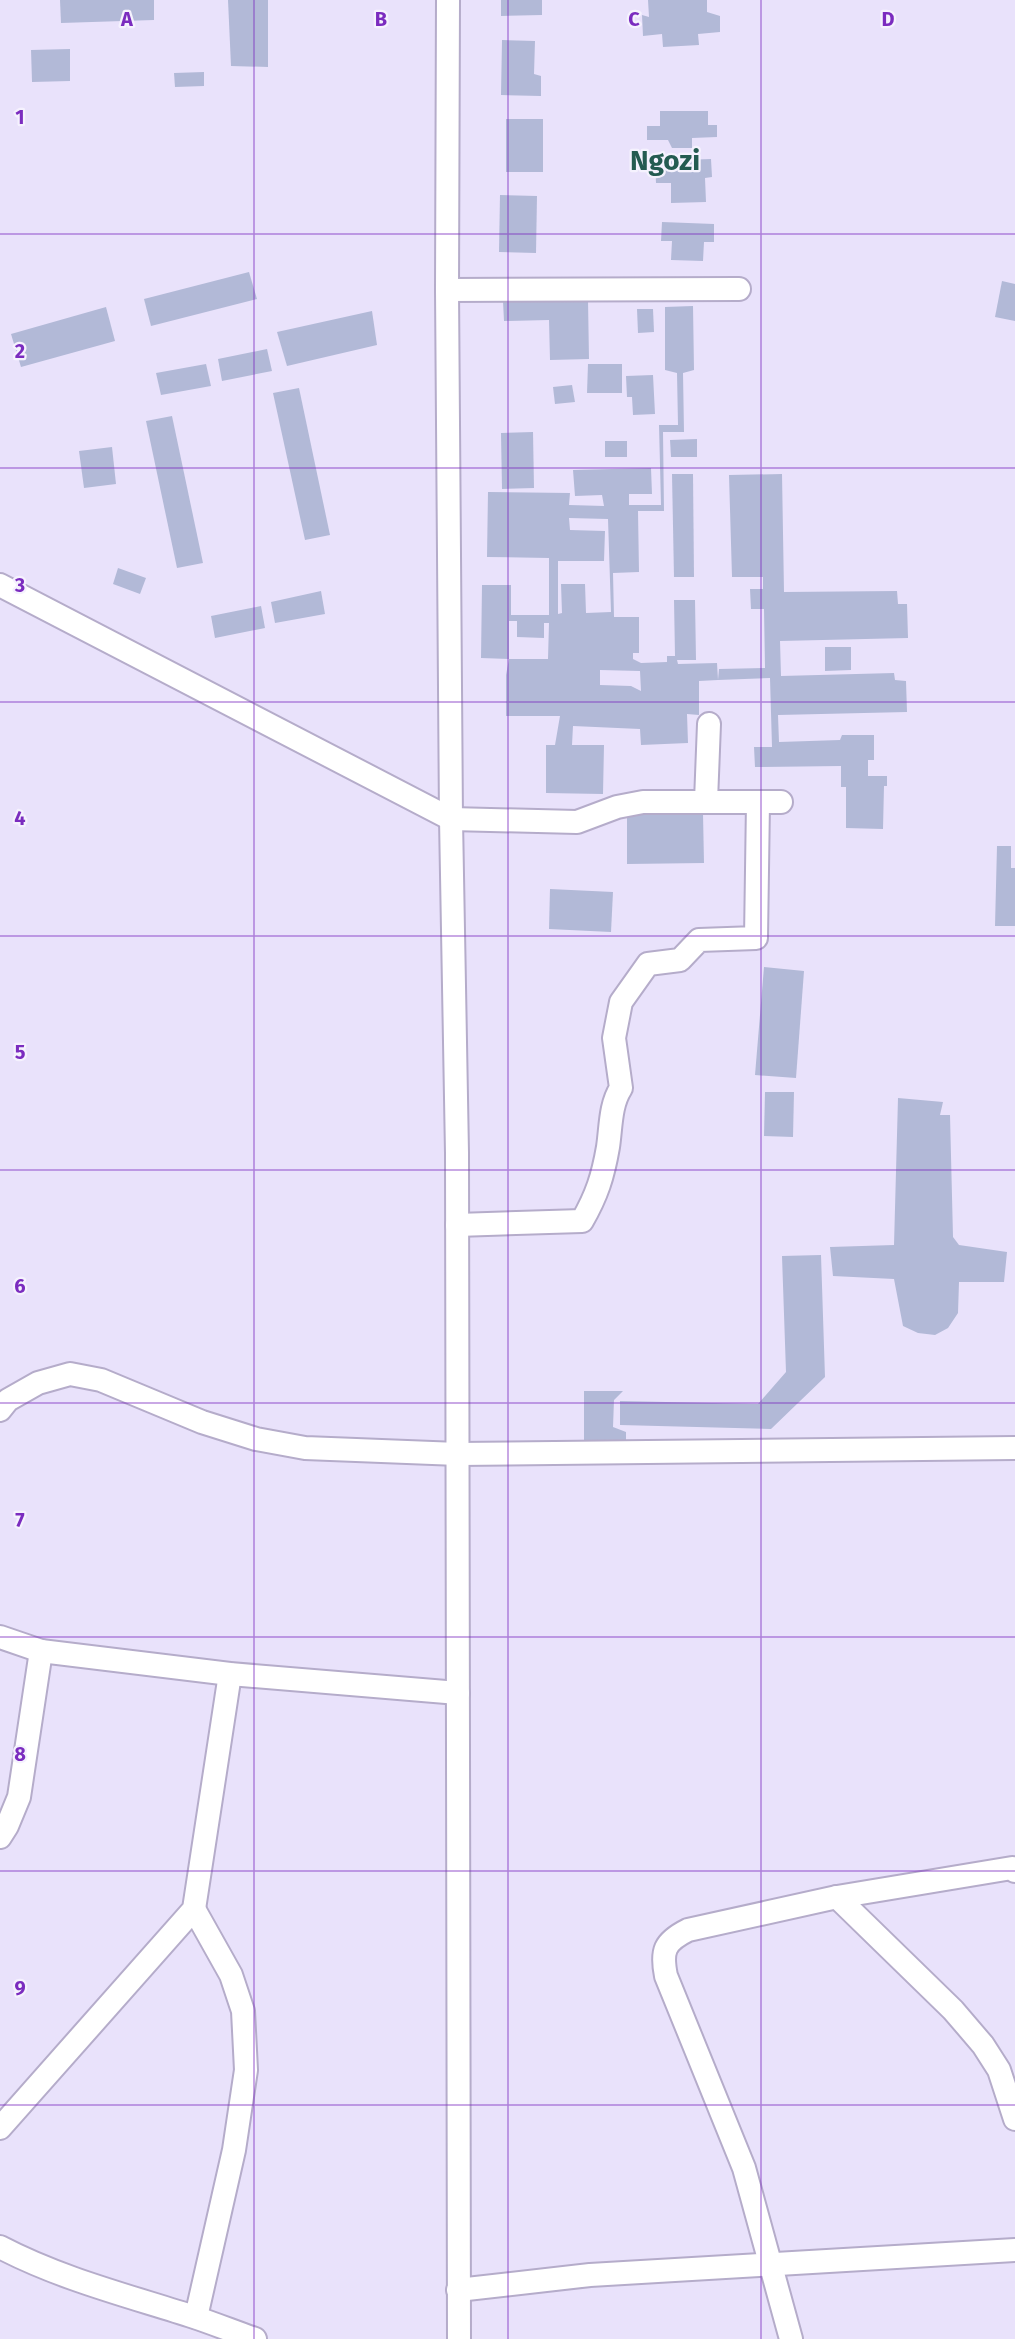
<svg xmlns="http://www.w3.org/2000/svg" width="1015" height="2339" viewBox="0 0 1015 2339" font-family="'Fira Sans',sans-serif">
  <style>
    .building { fill: #b2b9d7; fill-rule: evenodd }
    .lines { fill: none; stroke-linecap: round; stroke-linejoin: round }
    .minor-casing { stroke: #b5acca; stroke-width: 26 }
    .minor { stroke: #fff; stroke-width: 22 }
    .grid { fill: none; stroke: #7b2cbf; stroke-width: 1.5; stroke-opacity: 0.55 }
    .labels { text-anchor: middle; dominant-baseline: central; stroke-width: 4.5; stroke-linejoin: round; paint-order: stroke }
    .town-label { font-size: 28px; font-weight: bold; fill: #245b51; stroke: #f5f2fe }
    .grid-label { font-size: 20px; text-anchor: middle; font-weight: bold; fill: #7b2cbf; stroke: #f5f2fe; stroke-width: 4.5; stroke-linejoin: round; paint-order: stroke }
  </style>
  <rect width="100%" height="100%" fill="#e9e2fb"/>
  <!-- building -->
  <g class="building">
    <polygon points="60,0 154,0 154,20 61,23"/>
    <polygon points="228,0 268,0 268,67 231,66"/>
    <polygon points="501,0 542,0 542,15 501,16"/>
    <polygon points="648,0 707,0 707,12 720,16 720,32 698,34 699,45 663,47 662,34 643,36 642,15 649,17"/>
    <polygon points="502,40 535,41 534,74 541,76 541,96 501,95"/>
    <polygon points="70,49 70,81 32,82 31,50"/>
    <polygon points="204,72 204,86 175,87 174,73"/>
    <polygon points="660,111 708,111 708,125 717,125 717,137 692,138 692,148 672,148 668,140 647,140 647,126 660,126"/>
    <rect x="506" y="119" width="37" height="53"/>
    <polygon points="711,159 712,177 705,178 706,202 671,203 671,183 656,183 655,161"/>
    <polygon points="500,195 537,196 536,253 499,252"/>
    <polygon points="662,222 714,224 714,242 704,242 703,261 671,260 672,241 661,241"/>
    <polygon points="249,272 257,299 151,326 144,299"/>
    <polygon points="1002,281 1015,284 1015,321 995,317"/>
    <polygon points="588,300 589,359 550,360 549,320 504,321 503,301"/>
    <path d="M693,306L694,370L683,373L684,432H663L664,511H638L639,572L613,573L614,617H639V653H633V659L641,663L667,662V656H675L674,600H695L696,660H677L678,664L717,663L718,680L719,669L765,668L764,609H751L750,589H763V577H732L729,475L782,474L784,592L897,591L898,604H907L908,638L780,641L781,676L894,673L895,680L906,681L907,712L778,715L779,742L840,740L842,735H874V760H868V776H887V786H884L883,829L846,828V787H841V766L755,767L754,747H772L770,678L718,680L699,681V715L687,714L688,743L641,745L640,729L573,726L572,745H604L603,794L546,793V745H555L560,716H506V675L509,659H548L549,623H544V638L517,637V621H509V659L481,658L482,585H511V615H549V558L487,557L488,492L570,493L569,505L604,506L602,495L575,496L573,470L651,468L652,494H629V505H661L659,425H678L677,373L665,370V307ZM569,518L608,519L611,612L586,613L585,584H561L562,613L558,614V561H604L605,531L570,530ZM600,670L640,671L641,691L631,686L600,685Z"/>
    <polygon points="106,307 115,341 21,367 11,334"/>
    <polygon points="637,309 653,309 654,332 638,333"/>
    <polygon points="372,311 377,345 287,366 277,332"/>
    <polygon points="267,349 272,371 222,381 218,359"/>
    <polygon points="206,364 211,386 161,395 156,373"/>
    <polygon points="588,364 622,364 622,393 587,393"/>
    <polygon points="653,375 655,414 633,415 632,397 627,397 626,376"/>
    <polygon points="572,385 575,402 555,404 553,387"/>
    <polygon points="299,388 330,535 305,540 273,393"/>
    <polygon points="172,416 203,563 177,568 146,421"/>
    <polygon points="533,432 534,488 502,489 501,433"/>
    <polygon points="697,439 697,457 671,457 670,440"/>
    <rect x="605" y="441" width="22" height="16"/>
    <polygon points="112,447 116,484 84,488 79,451"/>
    <polygon points="672,474 693,474 694,577 674,577"/>
    <polygon points="118,568 146,578 140,594 113,584"/>
    <polygon points="321,591 325,614 275,623 271,602"/>
    <polygon points="261,606 265,628 215,638 211,616"/>
    <polygon points="825,647 851,647 851,670 825,671"/>
    <polygon points="703,814 704,863 627,864 627,815"/>
    <polygon points="997,846 1011,846 1011,868 1015,868 1015,926 995,926"/>
    <polygon points="550,889 613,892 611,932 549,929"/>
    <polygon points="764,967 804,971 796,1078 755,1075"/>
    <polygon points="765,1092 794,1092 793,1137 764,1136"/>
    <polygon points="898,1098 943,1102 940,1115 950,1115 953,1237 959,1245 1007,1252 1004,1282 959,1282 958,1313 948,1328 935,1335 918,1333 903,1326 894,1279 833,1276 830,1247 894,1245"/>
    <polygon points="821,1255 825,1377 771,1429 620,1425 620,1401 758,1404 786,1372 782,1256"/>
    <polygon points="584,1391 623,1391 614,1400 613,1427 626,1432 626,1442 584,1442"/>
  </g>
  <g class="lines">
    <defs>
      <g id="minor">
        <polyline points="448,0 447,290 451,819 457,1153 459,2339"/>
        <polyline points="447,290 739,289"/>
        <polyline points="0,585 451,819 577,822 617,807 643,802 781,802"/>
        <polyline points="706,801 709,724"/>
        <path d="M457,1225L582,1221C597,1195 603,1176 608,1147C611,1127 610,1105 621,1088L614,1038L621,1002L648,964L680,960L699,940L756,938L758,802"/>
        <polyline points="0,1410 8,1400 38,1383 70,1374 101,1380 202,1422 256,1439 305,1448 458,1454 1015,1448"/>
        <polyline points="0,1637 41,1651 230,1674 458,1693"/>
        <polyline points="0,1837 7,1826 19,1797 41,1651"/>
        <polyline points="837,1897 953,2010 983,2045 999,2070 1015,2119"/>
        <polyline points="194,1909 231,1975 243,2011 246,2070 234,2150 196,2317"/>
        <polyline points="0,2128 194,1909 230,1674"/>
        <path d="M0,2247C61,2279 129,2296 194,2317C215,2324 235,2332 255,2339"/>
        <polyline points="458,2290 590,2275 1015,2250"/>
        <path d="M791,2339L744,2168L666,1976C661,1951 664,1942 688,1930L837,1897L1012,1868L1015,1871"/>
      </g>
    </defs>
    <!-- minor casing -->
    <use href="#minor" class="minor-casing"/>
    <!-- minor -->
    <use href="#minor" class="minor"/>
  </g>
  <!-- grid -->
  <path class="grid" d="M254,0V2339M508,0V2339M761,0V2339M0,234H1015M0,468H1015M0,702H1015M0,936H1015M0,1170H1015M0,1403H1015M0,1637H1015M0,1871H1015M0,2105H1015"/>
  <g class="labels">
    <!-- town labels -->
    <g class="town-label">
      <text x="665" y="160">Ngozi</text>
    </g>
  </g>
  <g class="grid-label">
    <text x="127" y="26">A</text>
    <text x="381" y="26">B</text>
    <text x="634" y="26">C</text>
    <text x="888" y="26">D</text>
    <text x="20" y="124">1</text>
    <text x="20" y="358">2</text>
    <text x="20" y="592">3</text>
    <text x="20" y="825">4</text>
    <text x="20" y="1059">5</text>
    <text x="20" y="1293">6</text>
    <text x="20" y="1527">7</text>
    <text x="20" y="1761">8</text>
    <text x="20" y="1995">9</text>
  </g>
</svg>
